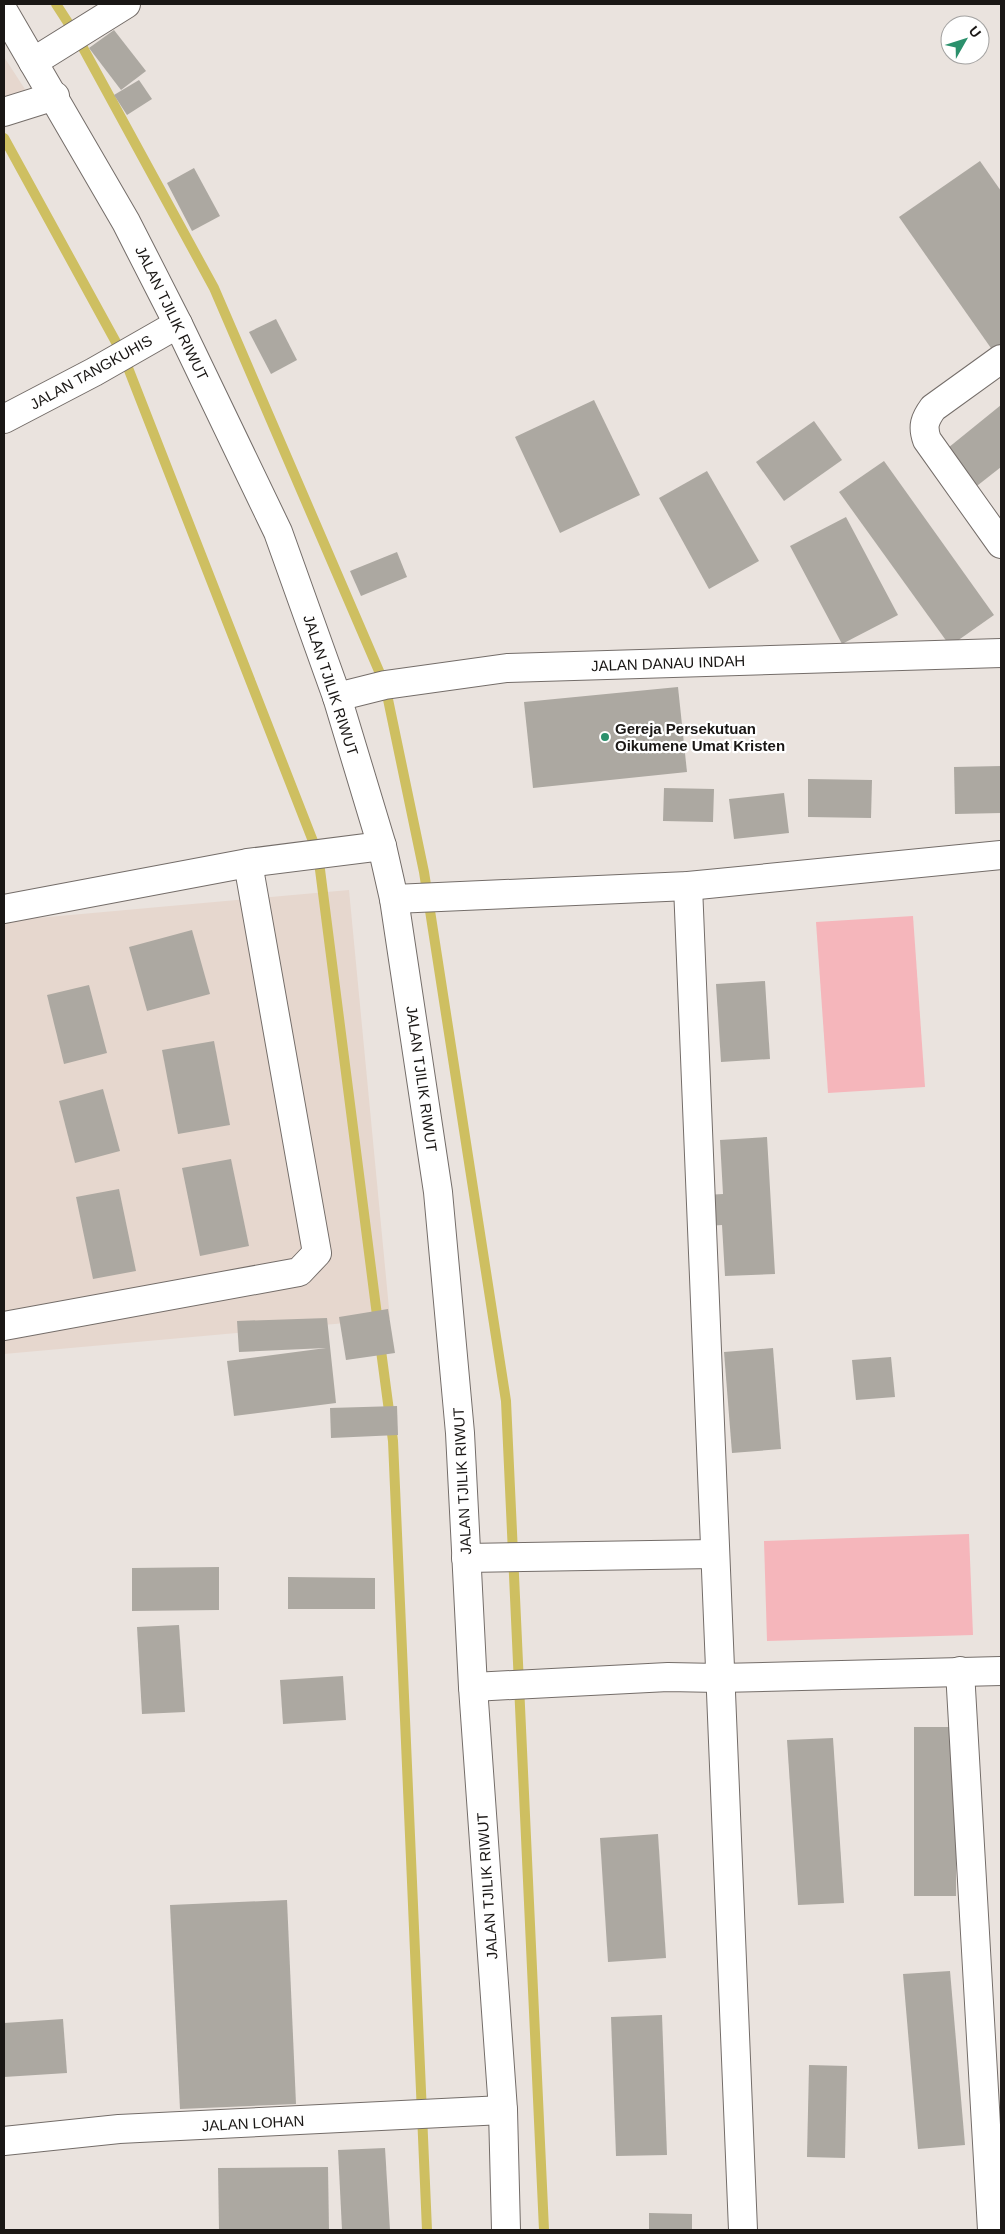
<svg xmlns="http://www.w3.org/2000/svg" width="1005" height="2234" viewBox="0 0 1005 2234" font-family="Helvetica,sans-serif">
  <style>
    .built { fill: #e6d7ce }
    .green { fill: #f5b6bb }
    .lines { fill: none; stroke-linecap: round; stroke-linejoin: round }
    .stream { stroke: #cebf61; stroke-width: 10 }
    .building { fill: #aca8a1 }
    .minor-casing { stroke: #746d69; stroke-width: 30 }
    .highway-casing { stroke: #746d69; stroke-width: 30 }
    .minor { stroke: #fff; stroke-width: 28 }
    .highway { stroke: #fff; stroke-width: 28 }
    .poi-dot { fill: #2b906c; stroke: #fff; stroke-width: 2 }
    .labels { text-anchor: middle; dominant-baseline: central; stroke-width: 4.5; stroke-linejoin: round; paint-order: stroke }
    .street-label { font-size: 15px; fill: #1a1715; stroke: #fff }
    .poi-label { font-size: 15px; font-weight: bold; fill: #1a1715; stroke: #fff; text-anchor: start }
  </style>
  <rect width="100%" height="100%" fill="#eae3de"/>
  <!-- built -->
  <g class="built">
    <polygon points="4,57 32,100 4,109"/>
    <polygon points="349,890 390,1319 4,1354 4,921"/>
  </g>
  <!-- green -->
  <g class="green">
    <polygon points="913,916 925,1087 828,1093 816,922"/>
    <polygon points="969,1534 973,1635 767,1641 764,1541"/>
  </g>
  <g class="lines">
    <!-- stream -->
    <g class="stream">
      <polyline points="56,4 76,35 214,288 385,685 424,872 506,1401 544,2230"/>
      <polyline points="4,138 123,355 318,854 378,1323"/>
      <polyline points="380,1343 393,1441 427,2230"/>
    </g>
  </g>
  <!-- building -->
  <g class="building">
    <polygon points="114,30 146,71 121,90 89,48"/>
    <polygon points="139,80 152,99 127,115 114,95"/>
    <polygon points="980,161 1001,191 1001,345 993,351 899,217"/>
    <polygon points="194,168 220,216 192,231 167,183"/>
    <polygon points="276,319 297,360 271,374 249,332"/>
    <polygon points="594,400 640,495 560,533 515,437"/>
    <polygon points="1001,405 1001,467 973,489 943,452"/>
    <polygon points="814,421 842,460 784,501 756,462"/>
    <polygon points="884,461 994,615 950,646 839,492"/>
    <polygon points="707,471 759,561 709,589 659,498"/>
    <polygon points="846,517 898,615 842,644 790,546"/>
    <polygon points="397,552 407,577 361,596 350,571"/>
    <polygon points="678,687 687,772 533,788 524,702"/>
    <polygon points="1001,766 1001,813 955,814 954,767"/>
    <polygon points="808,779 872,780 871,818 808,817"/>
    <polygon points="664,788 714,789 713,822 663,821"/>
    <polygon points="784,793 789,833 734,839 729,799"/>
    <polygon points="192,930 210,994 147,1011 129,947"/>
    <polygon points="765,981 770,1059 721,1062 716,984"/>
    <polygon points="89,985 107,1053 64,1064 47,995"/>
    <polygon points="214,1041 230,1125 178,1134 162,1050"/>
    <polygon points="103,1089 120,1151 75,1163 59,1101"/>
    <polygon points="767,1137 775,1274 725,1276 722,1225 707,1226 705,1195 723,1194 720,1140"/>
    <polygon points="231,1159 249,1246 200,1256 182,1168"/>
    <polygon points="119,1189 136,1271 93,1279 76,1197"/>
    <polygon points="388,1309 395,1353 346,1360 339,1317"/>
    <polygon points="327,1318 336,1403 234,1416 227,1361 326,1348 239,1352 237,1321"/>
    <polygon points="773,1348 781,1449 732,1453 724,1352"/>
    <polygon points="891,1357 895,1397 856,1400 852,1360"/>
    <polygon points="397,1406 398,1435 331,1438 330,1408"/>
    <polygon points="219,1567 219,1610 132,1611 132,1568"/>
    <polygon points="288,1577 375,1578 375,1609 288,1609"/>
    <polygon points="179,1625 185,1712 142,1714 137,1627"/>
    <polygon points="343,1676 346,1720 283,1724 280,1680"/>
    <rect x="914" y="1727" width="42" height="169"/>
    <polygon points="833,1738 844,1903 798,1905 787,1740"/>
    <polygon points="658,1834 666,1958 608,1962 600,1838"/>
    <polygon points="287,1900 296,2104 180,2109 170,1905"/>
    <polygon points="950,1971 965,2145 918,2149 903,1974"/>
    <polygon points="662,2015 667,2155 616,2156 611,2017"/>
    <polygon points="63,2019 67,2073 4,2077 4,2023"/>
    <polygon points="809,2065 847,2066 845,2158 807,2157"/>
    <polygon points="385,2148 390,2230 342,2230 338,2150"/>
    <polygon points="328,2167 329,2230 219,2230 218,2168"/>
    <polygon points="649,2213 692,2214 692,2230 649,2230"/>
  </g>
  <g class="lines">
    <defs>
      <g id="minor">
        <polyline points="33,62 126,4"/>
        <polyline points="4,112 55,96"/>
        <path d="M1001,359L933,408C925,419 922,426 927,440L1001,544"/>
        <polyline points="4,419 94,372 178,324"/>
        <polyline points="337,697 385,685 507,668 1001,653"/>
        <polyline points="688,886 743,2230"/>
        <polyline points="394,899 688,886 1001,855"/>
        <polyline points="4,909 248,863 382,846"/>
        <polyline points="4,1326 299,1272 317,1253 248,863"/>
        <polyline points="466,1558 714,1554"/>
        <polyline points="960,1671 992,2230"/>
        <polyline points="473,1687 668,1677 719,1678 1001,1671"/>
        <polyline points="4,2141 119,2129 503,2110"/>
      </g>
      <polyline id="highway" points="4,12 126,222 178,324 278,532 337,697 382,846 394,899 438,1192 460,1433 473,1687 503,2110 506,2230"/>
    </defs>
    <!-- minor casing -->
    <use href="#minor" class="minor-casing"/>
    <!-- highway casing -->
    <use href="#highway" class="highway-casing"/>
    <!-- minor -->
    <use href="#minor" class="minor"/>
    <!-- highway -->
    <use href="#highway" class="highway"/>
  </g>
  <!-- markers -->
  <circle class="poi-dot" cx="605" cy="737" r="5"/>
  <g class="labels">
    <!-- street labels -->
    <g class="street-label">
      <text transform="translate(172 313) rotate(64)">JALAN TJILIK RIWUT</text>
      <text transform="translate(91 372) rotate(-29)">JALAN TANGKUHIS</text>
      <text transform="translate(668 663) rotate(-2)">JALAN DANAU INDAH</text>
      <text transform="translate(331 685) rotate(72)">JALAN TJILIK RIWUT</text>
      <text transform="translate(422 1079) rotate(82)">JALAN TJILIK RIWUT</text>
      <text transform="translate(462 1481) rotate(-93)">JALAN TJILIK RIWUT</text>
      <text transform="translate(487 1886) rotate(-94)">JALAN TJILIK RIWUT</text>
      <text transform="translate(253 2123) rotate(-3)">JALAN LOHAN</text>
    </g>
    <!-- poi labels -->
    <g class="poi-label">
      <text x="615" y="728">Gereja Persekutuan<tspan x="615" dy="17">Oikumene Umat Kristen</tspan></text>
    </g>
  </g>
  <!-- border -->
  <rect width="1005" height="2234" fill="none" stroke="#1a1715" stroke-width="10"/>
  <!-- north arrow -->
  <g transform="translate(965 40) rotate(51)"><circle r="24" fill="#ffffff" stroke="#a3a2a1"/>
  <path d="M0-4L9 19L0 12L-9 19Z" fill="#2b906c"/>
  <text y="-8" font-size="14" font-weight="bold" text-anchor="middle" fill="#1a1715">U</text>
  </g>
</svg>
